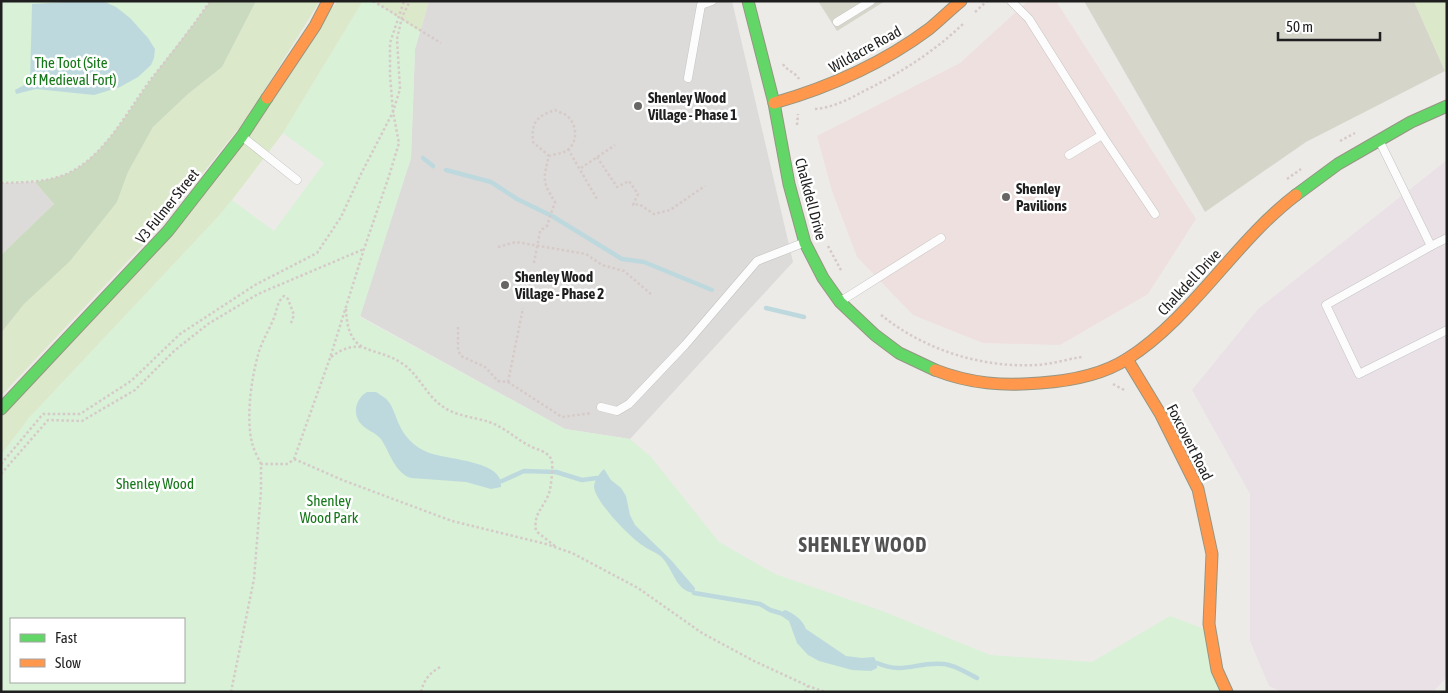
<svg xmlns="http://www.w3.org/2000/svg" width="1448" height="693" viewBox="0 0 1448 693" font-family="'Asap Condensed',sans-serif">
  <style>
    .residential { fill: #dcdbd9 }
    .commercial { fill: #eee0df }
    .industrial { fill: #eae1e7 }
    .construction { fill: #d6d5ca }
    .grass { fill: #dbe8c9 }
    .forest { fill: #cadabf }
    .park { fill: #d8f1d7; fill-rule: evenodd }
    .water { fill: #bed9de }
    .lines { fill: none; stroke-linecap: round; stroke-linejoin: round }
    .stream { stroke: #bed9de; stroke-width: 4.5 }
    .lane-casing { stroke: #c4c3c2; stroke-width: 9 }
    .fast-casing { stroke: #959681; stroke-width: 13 }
    .slow-casing { stroke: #959681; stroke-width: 13 }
    .path { stroke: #d6cac8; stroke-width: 2.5; stroke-dasharray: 2.5 2.5; stroke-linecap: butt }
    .lane { stroke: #fcfcfc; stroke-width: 8 }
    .fast { stroke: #63d668; stroke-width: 11 }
    .slow { stroke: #ff974d; stroke-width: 11 }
    .poi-dot { fill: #676665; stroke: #fff; stroke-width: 2 }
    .labels { text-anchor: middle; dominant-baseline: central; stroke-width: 5; stroke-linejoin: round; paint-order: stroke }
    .street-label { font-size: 15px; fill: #1f1f1f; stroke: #fff }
    .park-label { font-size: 15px; fill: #147718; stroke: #fff }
    .poi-label { font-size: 15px; font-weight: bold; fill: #1f1f1f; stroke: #fff; text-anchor: start }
    .district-label { font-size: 20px; font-weight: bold; letter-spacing: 1px; fill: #525252; stroke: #fff }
  </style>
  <rect width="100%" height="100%" fill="#edebe8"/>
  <!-- residential -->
  <g class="residential">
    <polygon points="429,1 732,1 793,262 630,439 565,429 360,316 411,158 415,49"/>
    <polygon points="35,182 54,204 1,255 1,183"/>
  </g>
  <!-- commercial -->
  <polygon class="commercial" points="1028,1 1056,1 1196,219 1148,294 1060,345 983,343 913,315 857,257 832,191 817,136 960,63"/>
  <!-- industrial -->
  <polygon class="industrial" points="1447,160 1447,677 1433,692 1282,692 1269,686 1250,641 1250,494 1192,390 1258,309"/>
  <!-- construction -->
  <g class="construction">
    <polygon points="818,1 885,1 837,31"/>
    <polygon points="1084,1 1414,1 1445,71 1306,142 1205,212"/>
  </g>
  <!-- grass -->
  <g class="grass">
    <polygon points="256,1 320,1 247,118 157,230 1,396 1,333 24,304 117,202 128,172 153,127 188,94 222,67"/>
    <polygon points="338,1 363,1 283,133 232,200 217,218 29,418 1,455 1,409 168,231 315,26"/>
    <polygon points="373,1 429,1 420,32"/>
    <polygon points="1414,1 1447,1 1447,75 1445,71"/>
  </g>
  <!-- forest -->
  <path class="forest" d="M210,1H256L222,67L188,94L153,127L128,172L117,202L70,261L24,304L1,333V255L54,204L35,182C50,179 66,176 79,167C108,148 131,106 152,78C171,52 192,28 210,1Z"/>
  <!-- park -->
  <g class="park">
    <path d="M1,1H210C191,27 171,53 152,78C131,107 109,147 79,167C56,183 28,182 1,183Z"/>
    <path d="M363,1H373L420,32L415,49L411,158L360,317L565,429L630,439L651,457L719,542L775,574L885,612L990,655L1092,662L1170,616L1207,630L1223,692H1V455L29,418L217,218L232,200L274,231L324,163L283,133ZM11,619H184V682H11Z"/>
  </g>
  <!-- water -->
  <g class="water">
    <polygon points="81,1 105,2 116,7 130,18 148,38 155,49 154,58 151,65 138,77 120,87 94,95 36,89 16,94 15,90 30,82 32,4"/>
    <path d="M367,392H376C380,395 385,397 388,401C393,407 395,415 398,422C403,435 414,447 427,452C445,460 505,460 501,487L491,489L466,482L411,478C395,473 390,453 381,439C375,432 368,431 362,425C352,415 355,399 367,392Z"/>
    <path d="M604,469L611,480L621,488L626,496L630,515L635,525L671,560L695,588L694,593C674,591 673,565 659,555C653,551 647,549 642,545C630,537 594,501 594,486C595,479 600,473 604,469Z"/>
    <path d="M785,610C793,613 803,620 806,629L846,656L862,658L874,657L877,663V668L871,671L852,670L819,661L808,655L797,643L789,621L780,615V613Z"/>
  </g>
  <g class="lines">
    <!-- stream -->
    <g class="stream">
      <polyline points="423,158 433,166"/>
      <polyline points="446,170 491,182 517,199 550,215"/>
      <polyline points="552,216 622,259 644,262 712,290"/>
      <polyline points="766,308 804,317"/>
      <polyline points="502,481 524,471 556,472 582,480 597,478"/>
      <polyline points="694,593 760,604 770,610 780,613"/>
      <path d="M877,663C905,675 917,661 944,664C955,665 967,673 977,678"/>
    </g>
    <defs>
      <g id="lane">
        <polyline points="1011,1 1029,19 1102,135 1069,155"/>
        <polyline points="837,22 871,1"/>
        <polyline points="688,78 701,5 712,1"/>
        <polyline points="1102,135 1155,214"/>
        <polyline points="244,138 297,180"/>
        <polyline points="1380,142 1431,246 1326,305 1359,374 1447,330"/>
        <polyline points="1431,246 1447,238"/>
        <polyline points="841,301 941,238"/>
        <polyline points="601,407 617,411 629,404 685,345 757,261 803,243"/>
      </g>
      <g id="fast">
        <polyline points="748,1 774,103 789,184 805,243 823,278 840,302 875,335 899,353 935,370"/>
        <polyline points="1296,195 1338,164 1411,122 1447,106"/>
        <polyline points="1,409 168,231 242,136 267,98"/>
      </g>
      <g id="slow">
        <polyline points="267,98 315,26 328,1"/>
        <path d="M774,103C830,87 882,64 929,29C940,20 950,10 961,1"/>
        <polyline points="1127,359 1161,415 1198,489 1212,554 1209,624 1217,670 1227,692"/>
        <path d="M935,370C971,384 1003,386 1040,383C1069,381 1102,375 1127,359C1193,317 1234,242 1296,195"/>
      </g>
    </defs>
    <!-- lane casing -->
    <use href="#lane" class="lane-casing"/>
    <!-- fast casing -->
    <use href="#fast" class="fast-casing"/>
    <!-- slow casing -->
    <use href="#slow" class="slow-casing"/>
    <!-- path -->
    <g class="path">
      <polyline points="373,1 398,16"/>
      <polyline points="975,12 987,1"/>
      <polyline points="402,19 441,43"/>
      <path d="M783,64C787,71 795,72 799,79"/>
      <path d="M815,109C831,108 848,100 862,92C899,74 934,52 964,23"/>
      <polyline points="797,125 798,114"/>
      <polyline points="1340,141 1355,133"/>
      <polyline points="568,149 597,199"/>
      <polyline points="597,157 617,187 629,181 638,194 633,205 639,204 654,214 670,210 705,186"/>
      <polyline points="581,168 615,145"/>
      <polyline points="1287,179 1301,169"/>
      <path d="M1,183C28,182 56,183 79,167C110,147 130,107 152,78C172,53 192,28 210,1"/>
      <polyline points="828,246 842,272"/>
      <polyline points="498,247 516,242 586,254 602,265 624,271 651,294"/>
      <path d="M534,263L540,231L547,226L555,202C542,181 543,180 549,156L533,142C531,122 537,116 555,110C558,112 563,113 566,115C578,124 579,145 564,152C560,154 554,154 549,156"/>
      <path d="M346,309C348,359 374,344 403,364C419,375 426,395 442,406C455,416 474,417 489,422C504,427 515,438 528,445C536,450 550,451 552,462C553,468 551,488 549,493C544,508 533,513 536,531L556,547"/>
      <path d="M881,315C925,350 981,368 1037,365C1052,364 1068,359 1082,357"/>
      <polyline points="458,327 458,350 461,356 485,367 498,381 508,382 562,417 592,413"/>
      <path d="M331,357C342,349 349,346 363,347"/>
      <polyline points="508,382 523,308"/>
      <polyline points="1113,384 1126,391"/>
      <polyline points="294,459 345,481 452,521 546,544 572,553 638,588 702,633 754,661 808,686 825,692"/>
      <polyline points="1,464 43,414 80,414 131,381 180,334 255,285 317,253 341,217 361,174 393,112 400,89 397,39 402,17 410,1"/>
      <path d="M261,464C258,458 254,450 252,443C246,418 251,380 258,355C261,343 268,332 273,320C277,312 277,301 284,296L288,299L294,315L291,323"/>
      <polyline points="1,474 48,420 82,421 135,390 174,351 208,324 258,294 364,249"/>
      <polyline points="231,692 254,579 261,491 261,464 288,464 294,459 330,358 364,249 389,176 399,143 393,112 390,75 390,43 404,1"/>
      <path d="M421,692C424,679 430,673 440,667"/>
      <polyline points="805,692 808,686"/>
    </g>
    <!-- lane -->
    <use href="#lane" class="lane"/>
    <!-- fast -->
    <use href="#fast" class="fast"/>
    <!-- slow -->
    <use href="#slow" class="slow"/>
  </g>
  <!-- markers -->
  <g class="poi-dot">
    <circle cx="638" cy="106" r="5"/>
    <circle cx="1006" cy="197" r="5"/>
    <circle cx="505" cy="285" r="5"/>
  </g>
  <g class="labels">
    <!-- street labels -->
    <g class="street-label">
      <text transform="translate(865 49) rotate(-29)">Wildacre Road</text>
      <text transform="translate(811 199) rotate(75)">Chalkdell Drive</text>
      <text transform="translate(167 206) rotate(-51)">V3 Fulmer Street</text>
      <text transform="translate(1189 282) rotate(-47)">Chalkdell Drive</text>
      <text transform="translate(1190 442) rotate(63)">Foxcovert Road</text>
    </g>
    <!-- park labels -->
    <g class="park-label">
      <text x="71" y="62">The Toot (Site<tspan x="71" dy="17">of Medieval Fort)</tspan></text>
      <text x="155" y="483">Shenley Wood</text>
      <text x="329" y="500">Shenley<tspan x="329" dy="17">Wood Park</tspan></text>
    </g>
    <!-- poi labels -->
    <g class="poi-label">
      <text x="648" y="97">Shenley Wood<tspan x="648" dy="17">Village - Phase 1</tspan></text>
      <text x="1016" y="188">Shenley<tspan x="1016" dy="17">Pavilions</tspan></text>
      <text x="515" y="276">Shenley Wood<tspan x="515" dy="17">Village - Phase 2</tspan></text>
    </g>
    <!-- district labels -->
    <g class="district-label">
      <text x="863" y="544">SHENLEY WOOD</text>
    </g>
  </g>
  <!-- border -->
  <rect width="1448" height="693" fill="none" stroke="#1f1f1f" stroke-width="5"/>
  <!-- legend -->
  <rect x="10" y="618" width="175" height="65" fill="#ffffff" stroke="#a5a5a5"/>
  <rect x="20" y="634" width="25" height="8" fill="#63d668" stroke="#a5a5a5"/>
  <text x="55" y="643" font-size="15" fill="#1f1f1f">Fast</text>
  <rect x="20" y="659" width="25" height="8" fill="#ff974d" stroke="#a5a5a5"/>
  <text x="55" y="668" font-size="15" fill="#1f1f1f">Slow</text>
  <!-- scale -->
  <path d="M1278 32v8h102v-8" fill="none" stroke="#1f1f1f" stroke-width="2.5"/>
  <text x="1286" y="32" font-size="15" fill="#1f1f1f" stroke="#ffffff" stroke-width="4" paint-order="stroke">50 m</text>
</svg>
